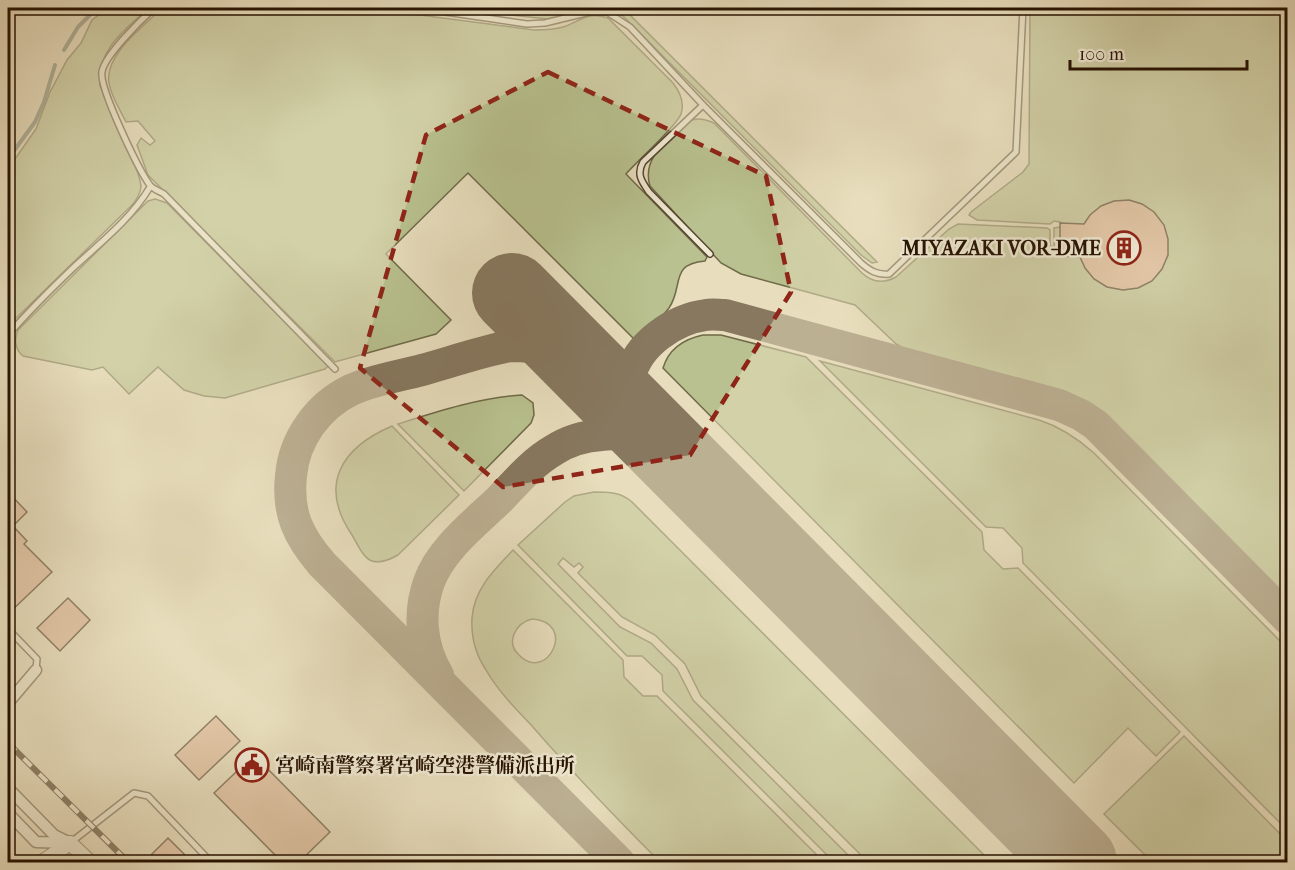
<svg xmlns="http://www.w3.org/2000/svg" width="1295" height="870" viewBox="0 0 1295 870" font-family="'IM FELL French Canon','Noto Serif JP',serif">
  <style>
    .green { fill: #b8c18f; stroke: #6f6a48; stroke-width: 1.5; fill-rule: evenodd }
    .lines { fill: none; stroke-linecap: round; stroke-linejoin: round }
    .stream { stroke: #6a786b; stroke-width: 4 }
    .taxiway { stroke: #87785f; stroke-width: 32 }
    .runway { stroke: #87785f; stroke-width: 80 }
    .building { fill: #e0af91; stroke: #261201; stroke-width: 1.5 }
    .service-casing { stroke: #564530; stroke-width: 8 }
    .minor-casing { stroke: #564530; stroke-width: 13 }
    .tertiary-casing { stroke: #564530; stroke-width: 16 }
    .service { stroke: #f0ead4; stroke-width: 5 }
    .minor { stroke: #f0ead4; stroke-width: 10 }
    .tertiary { stroke: #f0ead4; stroke-width: 14 }
    .rail-casing { stroke: #261201; stroke-width: 6 }
    .rail { stroke: #f0ead4; stroke-width: 4; stroke-dasharray: 11; stroke-linecap: butt }
    .marked { fill: none; stroke: #8f2418; stroke-width: 4.5; stroke-dasharray: 12 8; stroke-linejoin: round }
    .labels { text-anchor: middle; dominant-baseline: central; stroke-width: 5; stroke-linejoin: round; paint-order: stroke }
    .poi-label { font-size: 20px; font-weight: bold; fill: #261201; stroke: #f0ead4; text-anchor: end }
  </style>
  <rect width="100%" height="100%" fill="#e8debd"/>
  <filter id="stains"><feTurbulence type="fractalNoise" baseFrequency=".00333" numOctaves="4"/><feColorMatrix values="0 0 0 0 .2 0 0 0 0 .09 0 0 0 0 .02 0 0 0 .5 -.17"/></filter>
  <radialGradient id="worn" r=".72"><stop offset=".6" stop-color="#630" stop-opacity="0"/><stop offset="1" stop-color="#630" stop-opacity=".3"/></radialGradient>
  <!-- green -->
  <g class="green">
    <path d="M108,8H149C125,30 96,50 100,86C108,103 141,172 141,187C140,194 135,202 130,207L8,326V169L36,129L50,92L67,60L81,43L92,20Z"/>
    <path d="M162,8H366L534,30C544,30 553,30 563,27C581,21 587,11 608,18L673,83C680,92 685,102 681,114C677,126 636,162 626,174L707,257L705,261C669,264 684,286 669,308C660,320 647,331 636,341L468,173L386,254L451,320L436,334L335,362L148,175L137,145L141,138L150,145L155,141L138,121L126,122C120,110 111,96 109,83C104,55 144,26 162,8Z"/>
    <polygon points="446,8 582,8 561,17 547,19"/>
    <polygon points="612,8 623,8 877,262 872,263 861,255 624,17"/>
    <path d="M1030,8H1287V603L1113,426L1087,405L1072,398L909,351L896,344L855,305L741,274L721,263L650,186C641,157 669,140 687,122C695,117 705,119 714,123L861,272C871,282 883,284 896,277L949,229L958,224L1047,228L1050,230V246L1054,247V228L1060,227L1063,224L1060,222L1054,221L1050,224L977,220L969,215L971,212L1023,172L1029,164Z"/>
    <path d="M155,199L167,203L172,208L328,366L325,369L225,398L204,396L184,390L158,367L129,394L103,367L92,370L23,356C15,350 14,339 18,330L148,201Z"/>
    <path d="M703,335H721L806,357L982,532L984,550L1003,569L1018,568L1180,732L1156,756L1128,728L1074,783L663,368C669,348 684,339 703,335Z"/>
    <path d="M820,361L1039,420C1061,427 1077,438 1094,453L1287,648V830L1023,563L1022,548L1003,528L986,527Z"/>
    <path d="M522,395L533,403L534,415L531,423L464,491L398,424C439,411 479,398 522,395Z"/>
    <path d="M392,426L459,495L398,555C391,559 381,564 372,561C363,558 357,543 352,535C318,485 341,448 392,426Z"/>
    <path d="M594,492C608,492 621,492 632,502L991,862H868L701,696L685,664L655,635L622,617L578,573L583,567L579,563L574,567L563,558L558,564L620,627L651,643L677,669L693,700L855,862H834L663,691L662,675L642,656H627L518,545L565,502L574,496Z"/>
    <path d="M513,550L623,660L624,677L643,696H657L824,862H660C616,818 573,773 532,726C516,709 498,691 486,670C476,655 471,636 472,618C474,589 494,570 513,550ZM532,619C578,622 547,684 519,655C505,642 516,623 532,619Z"/>
    <polygon points="1184,736 1287,841 1287,862 1152,862 1104,814"/>
  </g>
  <g class="lines">
    <!-- stream -->
    <g class="stream">
      <polyline points="64,50 78,27 97,8"/>
      <polyline points="8,159 35,122 44,102 55,65"/>
    </g>
    <!-- taxiway -->
    <g class="taxiway">
      <path d="M585,368C554,351 545,346 510,346C480,352 451,362 422,370C399,376 372,380 351,390C318,406 294,439 291,476C287,513 298,536 322,564L619,862"/>
      <path d="M643,425C635,411 626,394 630,377C637,344 675,319 706,315C712,314 719,315 725,315L1059,405L1081,415L1096,425L1288,619"/>
      <path d="M438,675C421,647 418,613 429,582C441,549 475,523 500,499C516,482 533,462 554,450C568,441 585,436 602,435C630,431 656,445 678,460"/>
    </g>
    <!-- runway -->
    <polyline class="runway" points="512,293 1077,862"/>
  </g>
  <!-- building -->
  <g class="building">
    <polygon points="1129,200 1142,204 1154,212 1164,225 1168,239 1168,255 1162,269 1152,281 1138,288 1123,290 1107,287 1094,279 1085,268 1080,257 1060,256 1060,223 1084,224 1090,215 1101,206 1114,201"/>
    <polygon points="8,492 27,512 13,526 27,541 24,544 52,572 8,614"/>
    <polygon points="68,598 90,620 60,651 37,628"/>
    <polygon points="216,716 240,741 199,780 175,755"/>
    <polygon points="254,755 330,832 299,862 282,862 214,793"/>
    <polygon points="168,838 192,862 159,862 151,855"/>
  </g>
  <g class="lines">
    <defs>
      <g id="service">
        <path d="M154,8C141,20 104,56 102,72C99,88 138,168 149,184C152,189 159,191 164,194L335,369"/>
        <path d="M418,8L527,24L545,23L594,11L607,12L630,27L703,105L861,263C870,271 877,275 889,274L1016,152L1023,8"/>
        <path d="M703,105L643,162C636,174 642,182 649,192L710,254"/>
        <path d="M8,335C28,312 50,290 73,268C100,243 131,219 150,187"/>
        <polyline points="8,629 37,659 36,669"/>
        <polyline points="70,843 134,793 148,796 211,862"/>
      </g>
      <g id="minor">
        <polyline points="8,703 36,670"/>
        <polyline points="8,788 54,835 70,843"/>
        <polyline points="8,813 36,842 67,843"/>
      </g>
      <g id="tertiary">
        <polyline points="70,843 90,862"/>
        <polyline points="42,862 70,843"/>
      </g>
    </defs>
    <!-- service casing -->
    <use href="#service" class="service-casing"/>
    <!-- minor casing -->
    <use href="#minor" class="minor-casing"/>
    <!-- tertiary casing -->
    <use href="#tertiary" class="tertiary-casing"/>
    <!-- service -->
    <use href="#service" class="service"/>
    <!-- minor -->
    <use href="#minor" class="minor"/>
    <!-- tertiary -->
    <use href="#tertiary" class="tertiary"/>
    <defs>
      <polyline id="rail" points="8,743 128,862"/>
    </defs>
    <!-- rail casing -->
    <use href="#rail" class="rail-casing"/>
    <!-- rail -->
    <use href="#rail" class="rail"/>
  </g>
  <!-- marked area -->
  <path d="M0 0H1295V870H0ZM548,72L766,176L791,292L690,455L503,487L360,368L426,135Z" fill="#e8debd" fill-opacity=".55" fill-rule="evenodd"/>
  <path class="marked" d="M548,72L766,176L791,292L690,455L503,487L360,368L426,135Z"/>
  <!-- icons -->
  <defs>
    <symbol id="building-ring" viewBox="-11 -11 22 22"><circle r="9.5" fill="#f0ead4" stroke="#8f2418" stroke-width="1.5"/><path d="M-4-6H4V6H1V3H-1V6H-4ZM-2.5-4.3h1.7v1.8h-1.7ZM.8-4.3h1.7v1.8H.8ZM-2.5-1h1.7V.8h-1.7ZM.8-1h1.7V.8H.8Z" fill="#8f2418"/></symbol>
    <symbol id="civic-ring" viewBox="-11 -11 22 22"><circle r="9.5" fill="#f0ead4" stroke="#8f2418" stroke-width="1.5"/><path d="M-.6-6.5H3V-4.5H.6V-3L4-1V1h2V6H-6V1h2V-1L-.6-3ZM-1.2 2.5V6h2.4V2.5Z" fill="#8f2418"/></symbol>
  </defs>
  <g fill-rule="evenodd">
    <use href="#building-ring" x="1105" y="229" width="38" height="38"/>
    <use href="#civic-ring" x="233" y="746" width="38" height="38"/>
  </g>
  <g class="labels">
    <!-- poi labels -->
    <g class="poi-label">
      <text x="1101" y="248">MIYAZAKI VOR-DME</text>
      <text x="275" y="765" text-anchor="start">宮崎南警察署宮崎空港警備派出所</text>
    </g>
  </g>
  <!-- margin -->
  <rect width="1295" height="870" fill="none" stroke="#e8debd" stroke-width="30"/>
  <rect x="9" y="9" width="1277" height="852" fill="none" stroke="#261201" stroke-width="3"/>
  <rect x="15" y="15" width="1265" height="840" fill="none" stroke="#261201" stroke-width="1.5"/>
  <!-- scale -->
  <path d="M1070 60v9h177v-9" fill="none" stroke="#261201" stroke-width="3"/>
  <text x="1079" y="60" font-size="18" fill="#261201" stroke="#f0ead4" stroke-width="4.5" paint-order="stroke">100 m</text>
  <rect width="100%" height="100%" filter="url(#stains)"/>
  <rect width="100%" height="100%" fill="url(#worn)"/>
</svg>
